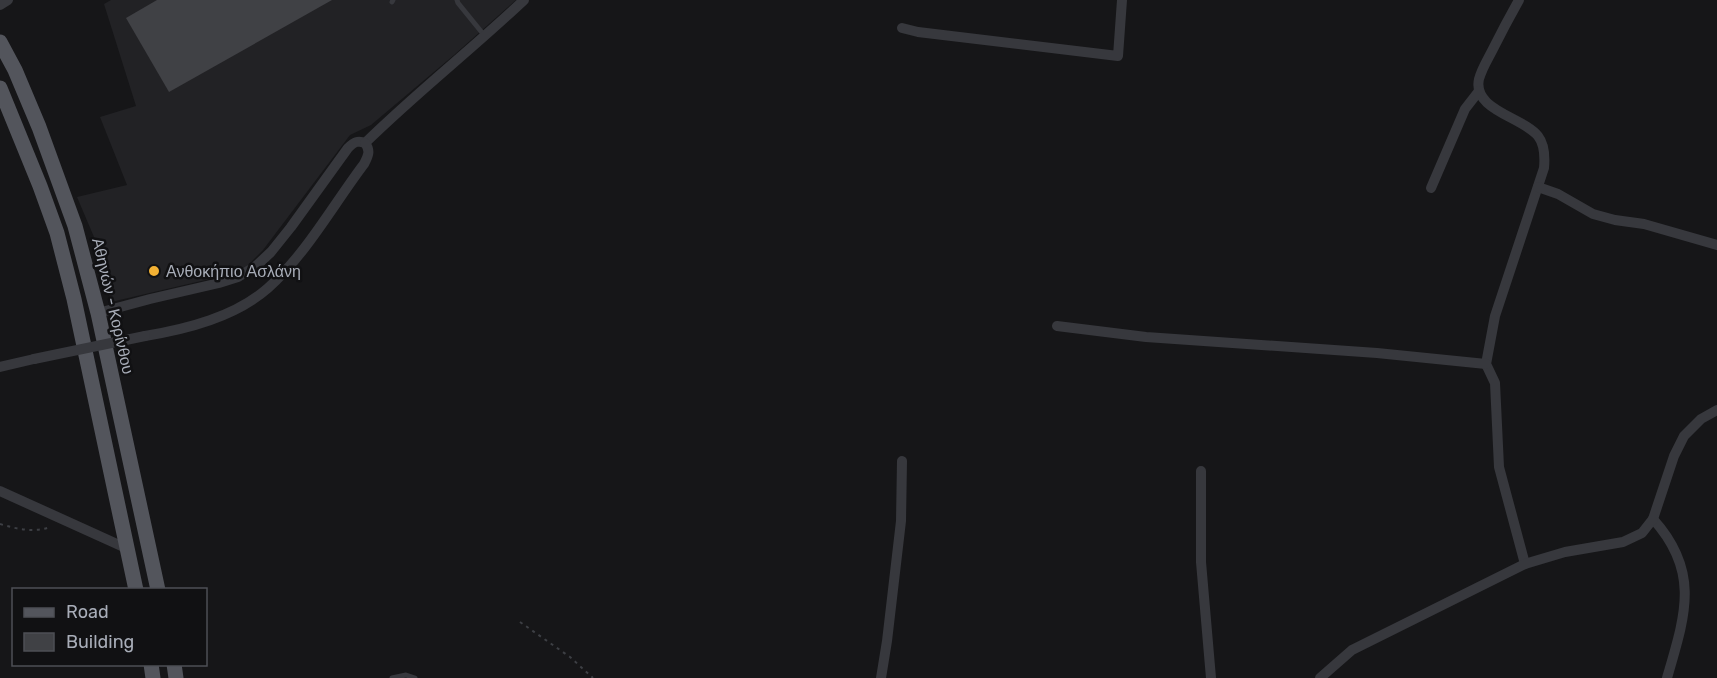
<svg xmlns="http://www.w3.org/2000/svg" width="1717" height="678" viewBox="0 0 1717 678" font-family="Rubik,sans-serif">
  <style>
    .built { fill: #222225 }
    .building { fill: #404145 }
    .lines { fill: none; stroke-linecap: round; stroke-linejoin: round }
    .path { stroke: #3d3f44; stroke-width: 2; stroke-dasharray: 3 4.5; stroke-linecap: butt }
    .service { stroke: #37383d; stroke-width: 5 }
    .minor { stroke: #37383d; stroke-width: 10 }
    .primary { stroke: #53555c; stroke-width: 15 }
    .minor-bridge { stroke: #37383d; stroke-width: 10 }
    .poi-dot { fill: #f2b134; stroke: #111113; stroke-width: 2 }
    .labels { text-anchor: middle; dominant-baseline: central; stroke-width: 5; stroke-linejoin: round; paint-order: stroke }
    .poi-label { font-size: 16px; fill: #a8adb8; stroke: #111113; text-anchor: start }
    .street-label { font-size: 16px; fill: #a8adb8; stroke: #111113 }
  </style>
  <rect width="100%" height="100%" fill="#161618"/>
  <!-- built -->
  <polygon class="built" points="111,0 516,0 454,55 371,125 350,135 263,250 246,267 231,274 111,302 94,237 77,197 127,185 100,117 136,106 104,4"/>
  <!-- building -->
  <polygon class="building" points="157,0 332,0 169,92 126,18"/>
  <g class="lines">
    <!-- path -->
    <g class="path">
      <path d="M0,524C17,529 33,533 50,527"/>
      <polyline points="520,622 570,657 593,678"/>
    </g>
    <!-- service -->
    <g class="service">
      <polyline points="457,0 458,3 484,35"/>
      <polyline points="392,2 393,0"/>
      <polyline points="392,678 406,675 415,678"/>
    </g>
    <!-- minor -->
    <g class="minor">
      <path d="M1519,0C1510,16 1501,33 1493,49C1488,59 1482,68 1479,79C1472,110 1523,117 1538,136C1545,145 1545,157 1544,168L1495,316L1486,364L1495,383L1499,467L1525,564"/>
      <polyline points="0,5 8,0"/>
      <polyline points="902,28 918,32 1118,56 1122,0"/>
      <path d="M365,143C416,93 472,49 524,0"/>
      <polyline points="1538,187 1558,194 1593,214 1615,220 1644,224 1717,245"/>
      <polyline points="1431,188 1465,109 1479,91"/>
      <path d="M98,313L150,299L219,283L238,277L256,266L271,252L291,227L348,148C354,142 358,140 365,143"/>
      <polyline points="1057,326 1146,337 1377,353 1486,364"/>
      <path d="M145,336C187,329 235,317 268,288C307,253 333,205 364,164C368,156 371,151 365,143"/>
      <polyline points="0,367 34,359"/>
      <polyline points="1201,471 1201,562 1211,678"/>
      <polyline points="0,491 128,549"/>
      <path d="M1653,519C1701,572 1685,616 1667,678"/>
      <polyline points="881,678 887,641 901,521 902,461"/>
      <polyline points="1320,678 1352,650 1525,564 1565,552 1623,542 1642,533 1653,519 1674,456 1684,436 1701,419 1717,410"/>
    </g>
    <!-- primary -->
    <g class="primary">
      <polyline points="0,42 15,70 39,127 75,226 98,313 158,590"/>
      <polyline points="0,88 40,186 57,233 74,299 136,590"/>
      <polyline points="151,664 153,678"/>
      <polyline points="174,664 176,678"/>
    </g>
    <!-- minor-bridge -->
    <polyline class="minor-bridge" points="34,359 145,336"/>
  </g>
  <!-- markers -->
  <circle class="poi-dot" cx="154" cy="271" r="6"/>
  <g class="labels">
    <!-- poi labels -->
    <g class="poi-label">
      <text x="166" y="271">Ανθοκήπιο Ασλάνη</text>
    </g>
    <!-- street labels -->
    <g class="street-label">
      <text transform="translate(113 306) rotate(77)">Αθηνών - Κορίνθου</text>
    </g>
  </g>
  <!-- legend -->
  <rect x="12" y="588" width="195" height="78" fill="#111113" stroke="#4d4f55" stroke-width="1.5"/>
  <rect x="24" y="608" width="30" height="9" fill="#53555c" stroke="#4d4f55" stroke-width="1.5"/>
  <text x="66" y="618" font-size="18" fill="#a8adb8">Road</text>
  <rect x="24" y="633" width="30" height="18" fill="#404145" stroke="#4d4f55" stroke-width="1.5"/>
  <text x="66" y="648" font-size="18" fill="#a8adb8">Building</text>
</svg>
